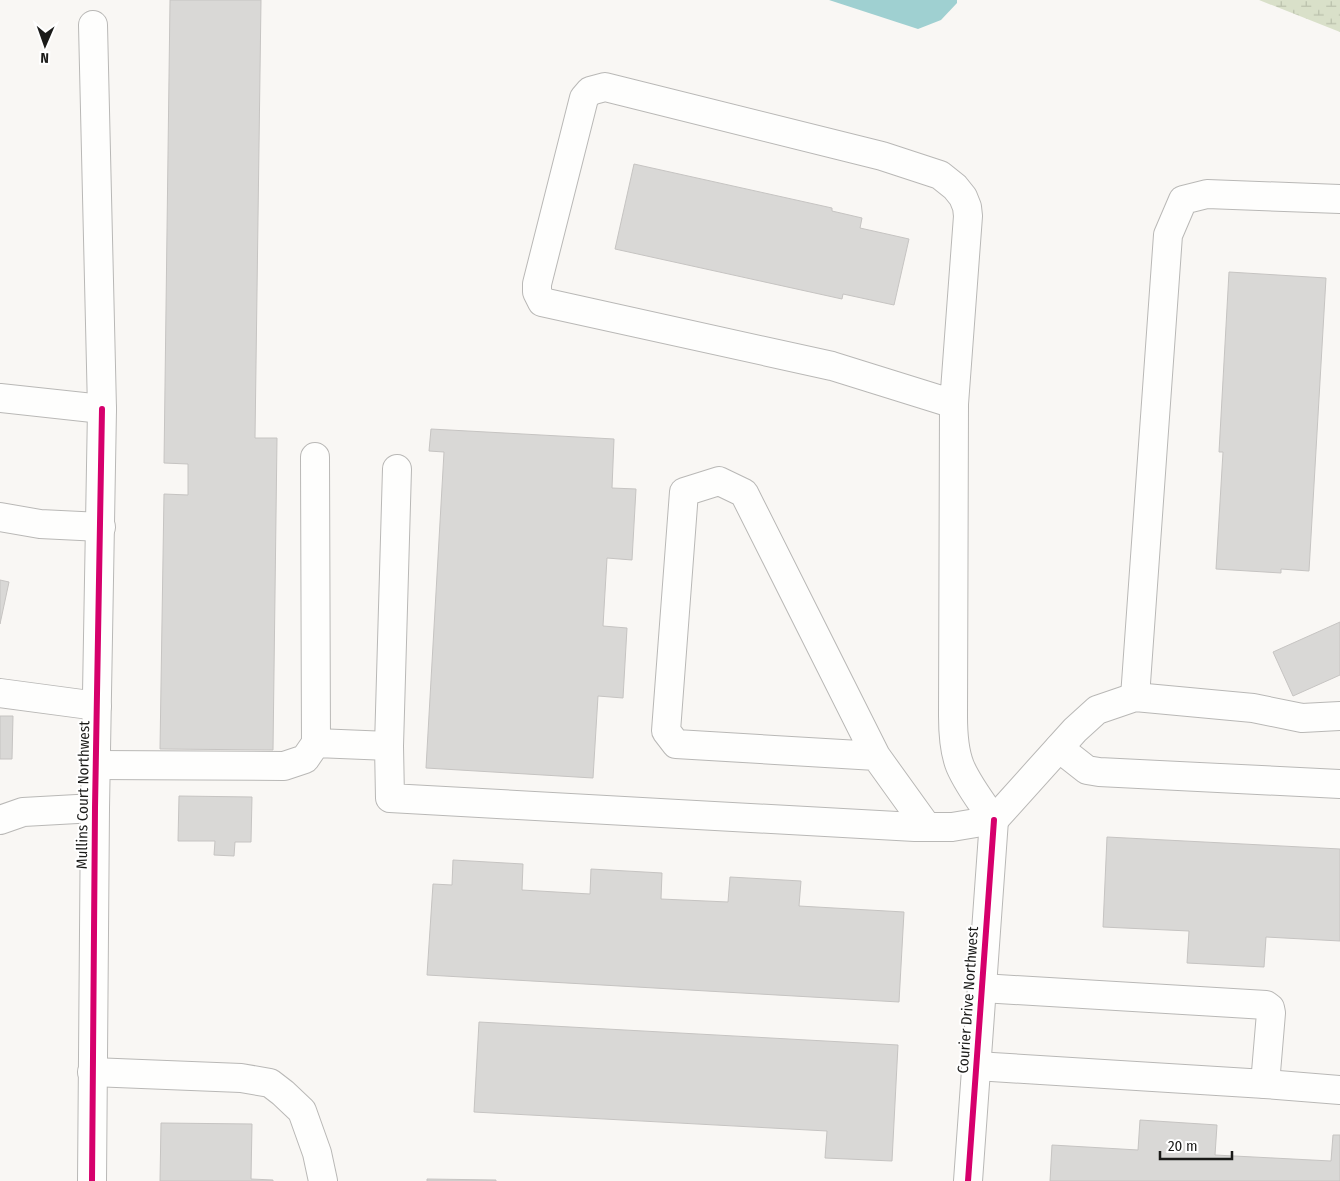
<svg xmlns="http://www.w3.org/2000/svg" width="1340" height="1181" viewBox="0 0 1340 1181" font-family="'Fira Sans Condensed',sans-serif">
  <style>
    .wetland { fill: url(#wetland-marsh) }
    .water { fill: #9fd0d1 }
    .building { fill: #d9d8d6; stroke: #c6c4c2 }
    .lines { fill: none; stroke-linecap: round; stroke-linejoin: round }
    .minor-casing { stroke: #b9b8b6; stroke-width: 30 }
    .minor { stroke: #fefefd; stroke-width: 28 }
    .cycleway-casing { stroke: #fff; stroke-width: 9 }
    .cycleway { stroke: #d6006c; stroke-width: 6 }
    .labels { text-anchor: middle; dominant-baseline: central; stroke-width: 4; stroke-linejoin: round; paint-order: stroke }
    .street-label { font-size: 15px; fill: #1b1b19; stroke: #fff }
  </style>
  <defs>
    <pattern id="wetland-marsh" width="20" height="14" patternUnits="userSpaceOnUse" patternTransform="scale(1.25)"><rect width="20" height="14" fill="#d9e0c9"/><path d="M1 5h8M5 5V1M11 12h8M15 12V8" fill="none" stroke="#bac0ac"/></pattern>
  </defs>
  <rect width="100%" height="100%" fill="#f9f7f4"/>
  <!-- wetland -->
  <polygon class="wetland" points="1259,0 1340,0 1340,32"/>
  <!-- water -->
  <polygon class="water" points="829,0 957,0 957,3 941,20 918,29"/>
  <!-- building -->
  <g class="building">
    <polygon points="170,0 261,0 255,438 277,438 273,750 160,749 164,494 188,495 188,464 164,463"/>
    <polygon points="634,164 832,208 832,211 862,218 860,228 909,239 894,305 843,294 842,299 615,249"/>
    <polygon points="1229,272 1326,278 1309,571 1281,569 1281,573 1216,569 1223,452 1219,452"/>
    <polygon points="431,429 614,439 612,488 636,489 632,560 607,558 603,626 627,628 623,698 598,696 593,778 426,768 444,452 429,451"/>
    <polygon points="0,580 9,582 0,624"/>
    <polygon points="1340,622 1340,675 1293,696 1273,652"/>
    <polygon points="0,716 13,716 12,759 0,759"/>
    <polygon points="179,796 252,797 251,842 235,842 234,856 214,855 215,841 178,841"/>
    <polygon points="1107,837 1340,849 1340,941 1266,937 1264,967 1187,963 1189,931 1103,927"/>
    <polygon points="453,860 523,864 522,890 590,894 591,869 662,873 661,899 728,902 730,877 801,881 799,906 904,912 899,1002 427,975 433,884 452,885"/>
    <polygon points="479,1022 898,1045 892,1161 825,1158 827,1131 474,1112"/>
    <polygon points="1140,1120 1217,1125 1215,1155 1331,1161 1333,1135 1340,1135 1340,1181 1050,1181 1052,1145 1138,1150"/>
    <polygon points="161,1123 252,1124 251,1179 273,1180 273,1181 160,1181"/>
    <polygon points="427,1179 496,1180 496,1181 427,1181"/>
  </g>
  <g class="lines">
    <defs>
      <g id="minor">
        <polyline points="0,398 102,409"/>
        <path d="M954,404L832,366L542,302L537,292V284L584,98L590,91L605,87L882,156L940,175L955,187L963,197L967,207L968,216L954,404L953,716C953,732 954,751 960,766C968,785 982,803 994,820"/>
        <polyline points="315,457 316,743"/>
        <polyline points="0,517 40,524 101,527"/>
        <polyline points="0,693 97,706"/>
        <polyline points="1135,697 1168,235 1183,200 1207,194 1340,199"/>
        <polyline points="389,746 397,469"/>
        <polyline points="1059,748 1087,770 1099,772 1340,784"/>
        <polyline points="876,756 676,744 666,731 684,492 719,481 744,493 876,756 927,827"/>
        <polyline points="95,765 284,766 305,759 316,743 389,746 390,798 915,827 952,827 994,820 1075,730 1097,710 1135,697 1253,708 1302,718 1340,716"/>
        <polyline points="0,820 23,812 95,808"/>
        <polyline points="976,1066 1265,1084 1271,1013 1270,1008 1266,1005 982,988"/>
        <polyline points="92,1072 241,1078 270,1083 283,1093 302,1111 317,1153 323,1181"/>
        <polyline points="1265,1084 1340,1090"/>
        <polyline points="92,1181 95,808 102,409 93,25"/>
        <polyline points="968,1181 994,820"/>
      </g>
    </defs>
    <!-- minor casing -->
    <use href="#minor" class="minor-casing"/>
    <!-- minor -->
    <use href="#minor" class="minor"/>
    <defs>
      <g id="cycleway">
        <polyline points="92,1181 95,808 102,409"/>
        <polyline points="968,1181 994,820"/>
      </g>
    </defs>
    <!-- cycleway casing -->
    <use href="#cycleway" class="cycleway-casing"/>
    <!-- cycleway -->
    <use href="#cycleway" class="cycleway"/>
  </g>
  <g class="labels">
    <!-- street labels -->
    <g class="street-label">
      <text transform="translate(83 795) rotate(-89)">Mullins Court Northwest</text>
      <text transform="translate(968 1000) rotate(-86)">Courier Drive Northwest</text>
    </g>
  </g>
  <!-- north arrow -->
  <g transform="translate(45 45) rotate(182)" stroke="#ffffff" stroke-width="4" paint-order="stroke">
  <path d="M0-4L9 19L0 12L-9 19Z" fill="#1b1b19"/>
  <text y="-8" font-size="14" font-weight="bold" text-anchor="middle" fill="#1b1b19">N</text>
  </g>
  <!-- scale -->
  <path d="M1160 1151v8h72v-8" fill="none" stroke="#1b1b19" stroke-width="2.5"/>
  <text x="1168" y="1151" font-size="15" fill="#1b1b19" stroke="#ffffff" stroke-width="4" paint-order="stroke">20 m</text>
</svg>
